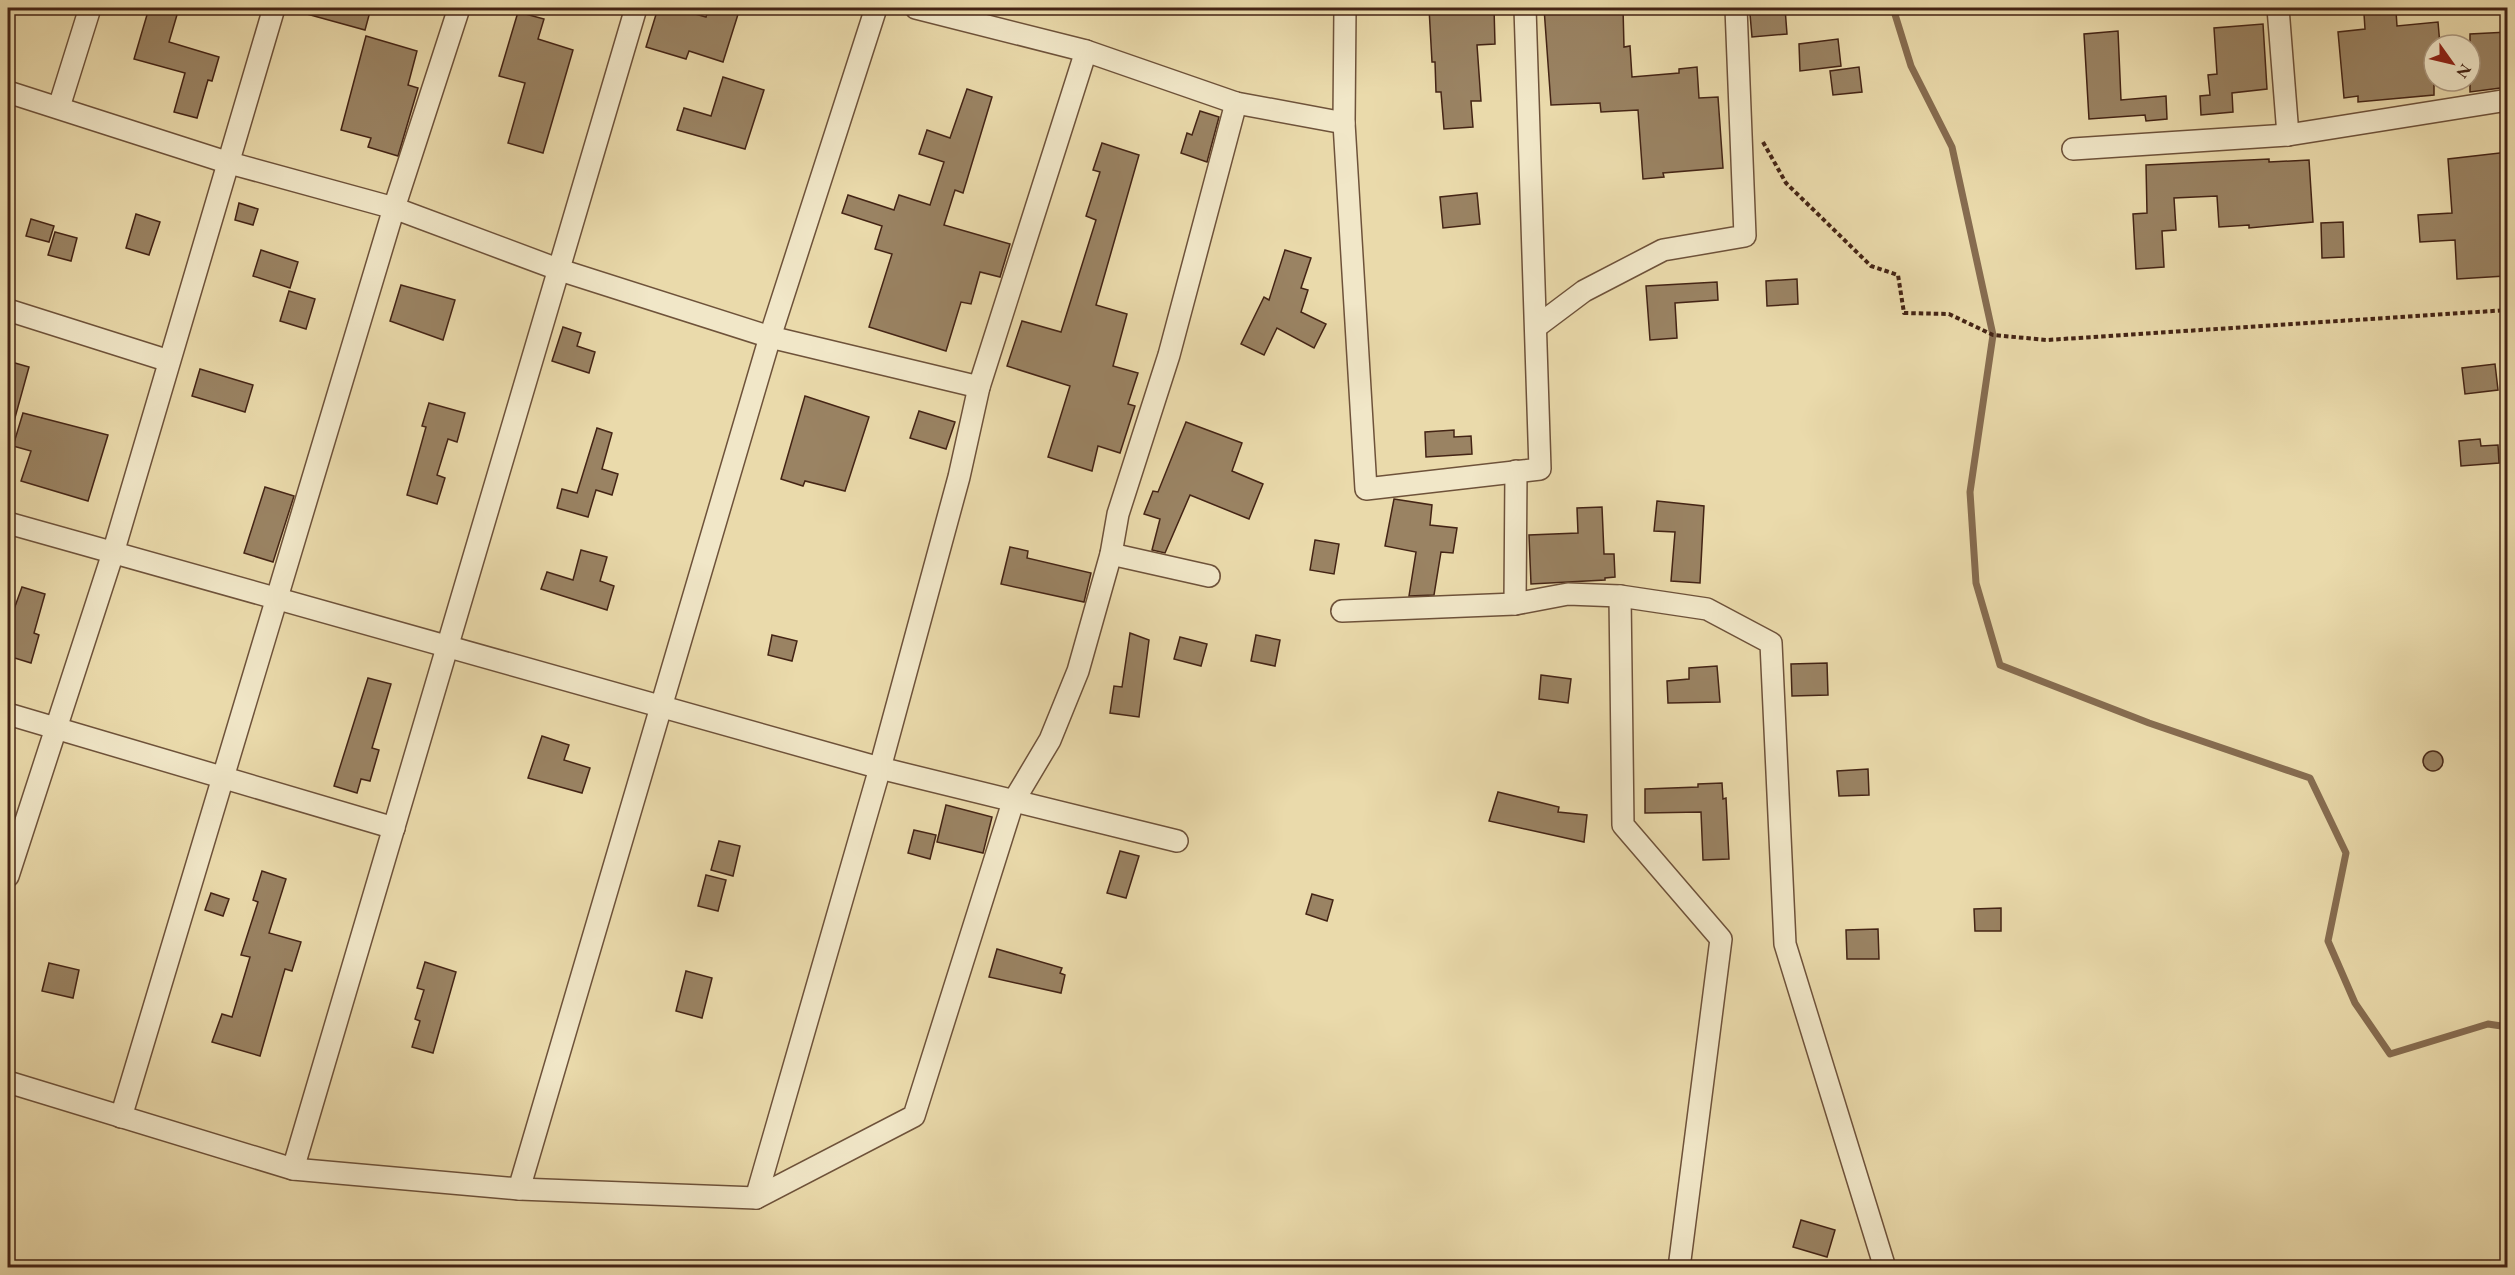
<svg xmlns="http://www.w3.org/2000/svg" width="2515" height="1275" viewBox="0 0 2515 1275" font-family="'EB Garamond',serif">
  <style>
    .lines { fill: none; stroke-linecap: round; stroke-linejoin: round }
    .stream { stroke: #866c50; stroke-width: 7 }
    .building { fill: #9a8363; stroke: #442415; stroke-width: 1.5 }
    .street-casing { stroke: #6e523a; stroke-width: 24 }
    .path { stroke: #442415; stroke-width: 4; stroke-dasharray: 4.5 3; stroke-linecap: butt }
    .street { stroke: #f1e7c8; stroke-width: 21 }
  </style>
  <rect width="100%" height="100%" fill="#eadaab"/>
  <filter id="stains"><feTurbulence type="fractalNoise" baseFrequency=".00333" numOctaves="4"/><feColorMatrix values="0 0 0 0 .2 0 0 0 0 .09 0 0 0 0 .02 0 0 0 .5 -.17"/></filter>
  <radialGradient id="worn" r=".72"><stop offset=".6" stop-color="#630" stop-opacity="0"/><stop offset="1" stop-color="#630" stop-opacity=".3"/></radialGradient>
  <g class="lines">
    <!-- stream -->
    <polyline class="stream" points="1893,8 1911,66 1952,147 1993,335 1970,492 1976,583 2000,665 2149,723 2310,778 2346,853 2328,941 2355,1003 2390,1054 2488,1024 2508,1027"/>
  </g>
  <!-- building -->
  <g class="building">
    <polygon points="149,8 179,8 169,42 219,57 212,81 208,80 197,118 174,112 185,73 134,59"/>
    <polygon points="304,8 371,8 365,30 303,13"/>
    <polygon points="658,8 674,8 706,17 709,8 740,8 723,62 689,51 686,59 646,47"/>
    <polygon points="1429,8 1494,8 1495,44 1477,45 1481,101 1471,101 1473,127 1444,129 1441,92 1436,92 1435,62 1432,62"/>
    <polygon points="1544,8 1623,8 1624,47 1630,46 1632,77 1679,73 1679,69 1697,67 1699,98 1718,97 1723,168 1663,173 1664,177 1643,179 1638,110 1601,112 1600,103 1551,105"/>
    <polygon points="1753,8 1785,8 1787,34 1752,37 1750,14 1754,13"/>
    <polygon points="2396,11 2397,26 2438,22 2440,45 2434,45 2434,95 2358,102 2358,96 2344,98 2338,32 2365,29 2364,14"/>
    <polygon points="518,12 544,19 538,39 573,50 543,153 508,143 525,83 499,76"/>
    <polygon points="2263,24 2267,89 2232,93 2233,112 2201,115 2200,96 2210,95 2208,75 2217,74 2214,28"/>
    <polygon points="2118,31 2121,100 2166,96 2167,119 2146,121 2145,115 2089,119 2084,34"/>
    <polygon points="2508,32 2508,87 2470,92 2470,34"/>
    <polygon points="366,36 417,51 408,85 418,88 398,156 368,147 371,138 341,130"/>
    <polygon points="1838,39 1841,66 1800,71 1799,44"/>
    <polygon points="1859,67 1862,92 1833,95 1830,71"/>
    <polygon points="723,77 764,90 745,149 677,130 684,108 711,116"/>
    <polygon points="967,89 992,97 963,193 955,190 944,225 1010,244 1000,277 980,272 971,304 961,302 946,351 869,327 892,254 875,249 882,226 842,213 848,195 894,210 899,195 930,205 944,162 919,154 927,130 950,138"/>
    <polygon points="1200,111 1219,117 1207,162 1181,153 1187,133 1192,135"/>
    <polygon points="1102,143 1139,155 1096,305 1127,314 1113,366 1138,373 1128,404 1135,406 1120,453 1098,446 1092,471 1048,457 1070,386 1007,366 1022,321 1061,332 1096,220 1086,216 1100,172 1093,170"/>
    <polygon points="2508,152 2508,223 2502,223 2505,276 2457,279 2455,240 2420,242 2418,215 2452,213 2448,159"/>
    <polygon points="2269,159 2269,162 2309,160 2313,222 2249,228 2249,225 2219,227 2217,196 2174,198 2176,230 2162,231 2164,267 2136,269 2133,214 2147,213 2146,165"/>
    <polygon points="1477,193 1480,224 1443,228 1440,197"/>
    <polygon points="239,203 258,209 253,225 235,220"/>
    <polygon points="136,214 160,222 149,255 126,248"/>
    <polygon points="31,219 54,226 49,242 26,236"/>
    <polygon points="2343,222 2344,257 2322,258 2321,223"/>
    <polygon points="55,232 77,238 71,261 48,255"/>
    <polygon points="261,250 298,262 290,288 253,276"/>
    <polygon points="1285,250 1311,258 1301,288 1308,290 1301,312 1326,324 1314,348 1277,328 1264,355 1241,344 1264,297 1269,300"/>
    <polygon points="1797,279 1798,304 1767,306 1766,281"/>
    <polygon points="1717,282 1718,300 1675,303 1677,338 1650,340 1646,286"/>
    <polygon points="401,285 455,300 443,340 390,321"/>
    <polygon points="289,291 315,299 306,329 280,321"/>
    <polygon points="563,327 581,333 577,346 595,352 589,373 552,361"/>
    <polygon points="8,361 29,367 13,425 8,424"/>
    <polygon points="2495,364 2498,390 2465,394 2462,368"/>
    <polygon points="200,369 253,385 245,412 192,396"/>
    <polygon points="805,396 869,417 845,491 805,481 803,486 781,479"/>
    <polygon points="429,403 465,413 457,442 448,439 437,475 445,478 437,504 407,495 426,427 422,426"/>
    <polygon points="919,411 955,422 946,449 910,438"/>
    <polygon points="23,413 108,435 88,501 21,481 31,451 13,446"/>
    <polygon points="1186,422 1242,443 1232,471 1263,484 1249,519 1190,495 1165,553 1152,550 1160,519 1144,514 1153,491 1158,492"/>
    <polygon points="597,428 612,433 602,469 618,474 612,495 596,490 588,517 557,508 562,489 577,493"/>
    <polygon points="1454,430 1454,437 1471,436 1472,454 1426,457 1425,432"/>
    <polygon points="2480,439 2481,446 2498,445 2499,463 2461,466 2459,441"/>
    <polygon points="265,487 294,496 273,562 244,553"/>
    <polygon points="1394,499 1432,505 1430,525 1457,528 1453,553 1441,552 1434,595 1409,596 1416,552 1385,546"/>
    <polygon points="1657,501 1704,506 1700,583 1671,581 1675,532 1654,531"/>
    <polygon points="1602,507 1604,554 1614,554 1615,577 1605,578 1605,580 1531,584 1529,535 1578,533 1577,508"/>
    <polygon points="1315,540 1339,544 1334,574 1310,570"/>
    <polygon points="1010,547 1028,551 1027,558 1091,573 1084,602 1001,584"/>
    <polygon points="581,550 607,557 600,581 614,586 607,610 541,589 547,572 573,580"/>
    <polygon points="22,587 45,594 34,633 39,635 31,663 8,656 8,626"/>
    <polygon points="1130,633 1149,640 1139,717 1110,713 1114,686 1122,687"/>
    <polygon points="772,635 797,641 792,661 768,655"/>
    <polygon points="1256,635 1280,640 1275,666 1251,661"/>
    <polygon points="1180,637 1207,644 1201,666 1174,659"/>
    <polygon points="1827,663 1828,695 1792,696 1791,664"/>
    <polygon points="1717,666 1720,702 1668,703 1667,681 1689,679 1689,668"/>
    <polygon points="1541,675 1571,679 1568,703 1539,699"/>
    <polygon points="368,678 391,684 372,748 379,750 370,781 361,779 357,793 334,786"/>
    <polygon points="542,736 569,745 564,760 590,768 582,793 528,778"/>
    <circle cx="2433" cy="761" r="10"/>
    <polygon points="1868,769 1869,795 1839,796 1837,771"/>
    <polygon points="1722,783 1723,799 1726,798 1729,859 1703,860 1701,812 1645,813 1645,789 1698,787 1698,784"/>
    <polygon points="1498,792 1559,807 1558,812 1587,815 1584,842 1489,821"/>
    <polygon points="946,805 992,817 983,853 937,842"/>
    <polygon points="914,830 936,835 930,859 908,853"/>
    <polygon points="719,841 740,846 733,876 711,870"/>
    <polygon points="1120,851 1139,856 1126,898 1107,893"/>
    <polygon points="262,871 286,879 269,933 301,942 292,971 285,969 260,1056 212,1042 222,1014 232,1017 250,957 241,955 258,902 253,900"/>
    <polygon points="706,875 726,880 718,911 698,906"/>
    <polygon points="211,893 229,899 223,916 205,910"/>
    <polygon points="1312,894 1333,900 1327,921 1306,914"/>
    <polygon points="2001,908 2001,931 1975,931 1974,909"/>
    <polygon points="1878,929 1879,959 1847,959 1846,930"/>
    <polygon points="997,949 1062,968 1060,973 1065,975 1061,993 989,977"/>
    <polygon points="425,962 456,972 433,1053 412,1047 420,1021 415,1019 424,990 417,988"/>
    <polygon points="49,963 79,970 73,998 42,991"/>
    <polygon points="686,971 712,978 702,1018 676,1011"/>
    <polygon points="1801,1220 1835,1230 1827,1257 1793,1247"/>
  </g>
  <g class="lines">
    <defs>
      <g id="street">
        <polyline points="916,8 1086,51 1236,103 1344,123"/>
        <polyline points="1345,8 1344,123 1366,489 1540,469 1525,8"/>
        <polyline points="2278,8 2288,135"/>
        <polyline points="8,92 226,162 394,208 560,270 770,337 979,387"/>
        <polyline points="59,107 90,8"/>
        <polyline points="2073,149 2288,135 2508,100"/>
        <polyline points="8,310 169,361"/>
        <polyline points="1536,327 1584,291 1663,250 1745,236 1736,8"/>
        <polyline points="1516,471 1515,604 1568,594 1620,596 1707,609 1771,643 1785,944 1885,1268"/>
        <polyline points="8,523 880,768 1177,841"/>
        <polyline points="1111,554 1209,576"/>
        <polyline points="1620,596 1623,825 1721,939 1679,1268"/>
        <polyline points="1342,611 1515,604"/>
        <polyline points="8,714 394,828"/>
        <polyline points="8,876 113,553 274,8"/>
        <polyline points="8,1082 293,1169 519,1189 756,1198 914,1116 1013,802 1050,740 1078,671 1111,554 1118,514 1169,355 1236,103"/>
        <polyline points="121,1117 394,208 459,8"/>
        <polyline points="293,1169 636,8"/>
        <polyline points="519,1189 770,337 876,8"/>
        <polyline points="756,1198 880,768 959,477 979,387 1086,51"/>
      </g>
    </defs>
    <!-- street casing -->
    <use href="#street" class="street-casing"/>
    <!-- path -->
    <polyline class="path" points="1763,142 1786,183 1871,266 1898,275 1904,313 1949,314 1993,335 2047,340 2508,310"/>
    <!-- street -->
    <use href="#street" class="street"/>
  </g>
  <!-- margin -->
  <rect width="2515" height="1275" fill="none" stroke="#eadaab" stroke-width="30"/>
  <rect x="9" y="9" width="2497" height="1257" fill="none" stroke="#442415" stroke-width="3"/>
  <rect x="15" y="15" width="2485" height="1245" fill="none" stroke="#442415" stroke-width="1.5"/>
  <!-- north arrow -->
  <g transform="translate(2452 63) rotate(124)"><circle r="28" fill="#f1e7c8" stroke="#ac9980" stroke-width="1.5"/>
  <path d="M0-4.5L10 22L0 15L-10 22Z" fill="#8f2418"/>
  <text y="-9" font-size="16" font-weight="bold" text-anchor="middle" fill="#442415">N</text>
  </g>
  <rect width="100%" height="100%" filter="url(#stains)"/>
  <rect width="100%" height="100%" fill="url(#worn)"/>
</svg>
